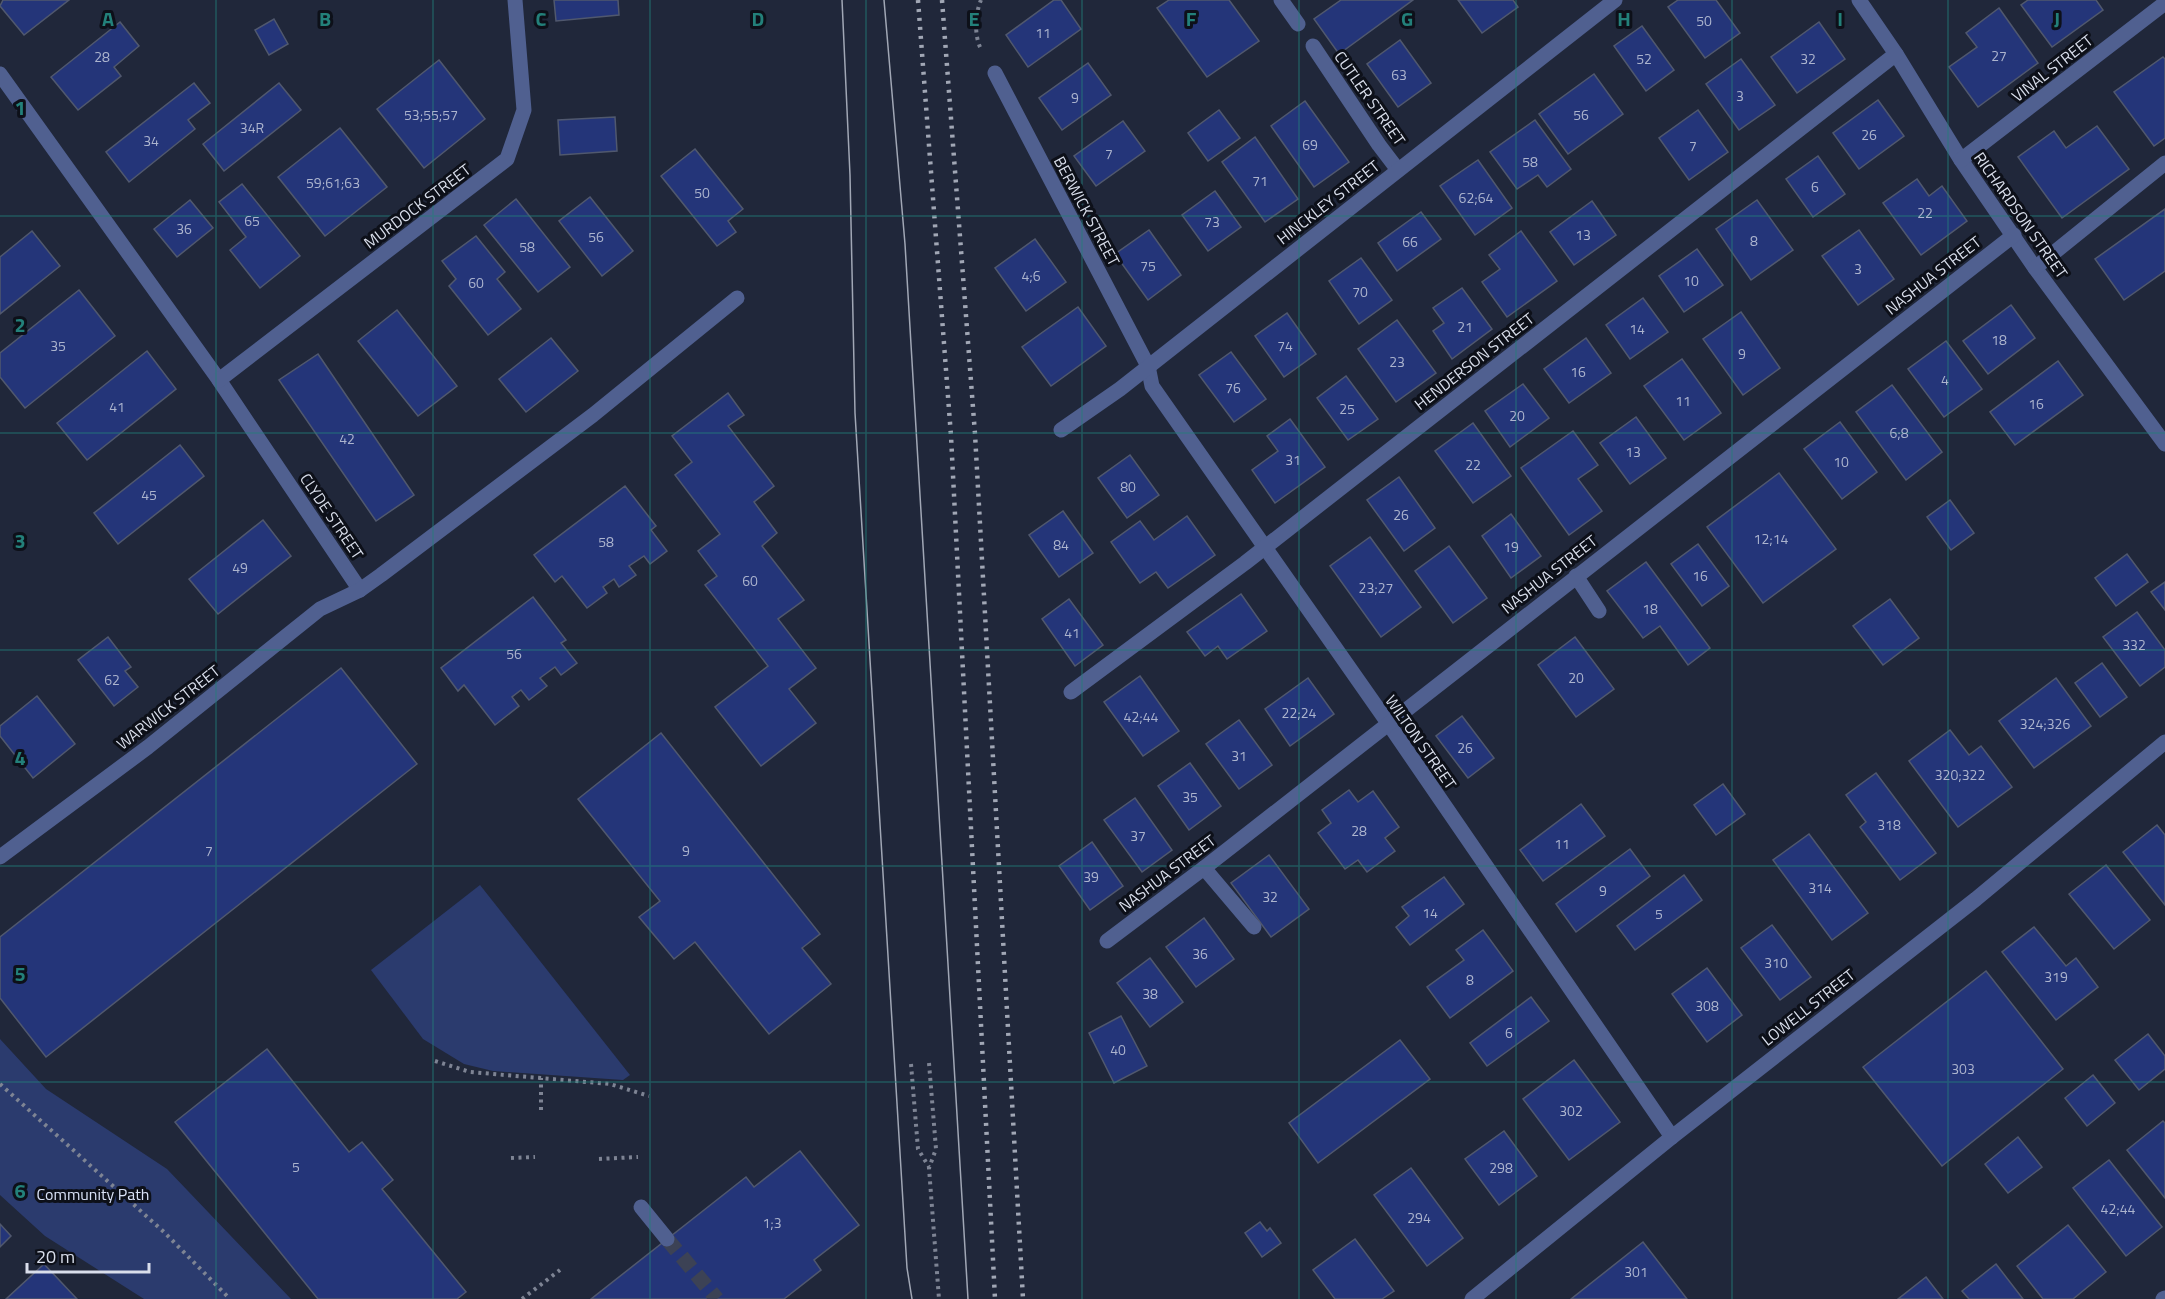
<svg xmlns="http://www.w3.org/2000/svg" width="2165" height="1299" viewBox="0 0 2165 1299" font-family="'Titillium Web',sans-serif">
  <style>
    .green { fill: #2b3b6e }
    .building { fill: #243579; stroke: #50586e; stroke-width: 1.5 }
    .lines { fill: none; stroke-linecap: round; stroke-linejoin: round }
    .minor-tunnel { stroke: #3c4255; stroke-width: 15; stroke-dasharray: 15 8; stroke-linecap: butt }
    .path { stroke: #7e8494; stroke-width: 4; stroke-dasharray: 3 4.5; stroke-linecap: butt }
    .minor { stroke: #506090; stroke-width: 15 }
    .tram { stroke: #a1a7b5; stroke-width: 1.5 }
    .rail { stroke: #a1a7b5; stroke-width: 4.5; stroke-dasharray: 3 6; stroke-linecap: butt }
    .grid { fill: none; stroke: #23807a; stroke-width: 1.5; stroke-opacity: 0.55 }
    .labels { text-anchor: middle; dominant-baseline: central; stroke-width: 6; stroke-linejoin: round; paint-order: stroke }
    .number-label { font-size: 14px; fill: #acb4ce }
    .street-label { font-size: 16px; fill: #d9deeb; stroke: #0d1019 }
    .park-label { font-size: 16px; fill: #dae2f7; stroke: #0d1019 }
    .grid-label { font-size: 20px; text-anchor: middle; font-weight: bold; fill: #23807a; stroke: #0d1019; stroke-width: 6; stroke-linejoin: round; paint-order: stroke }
  </style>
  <rect width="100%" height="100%" fill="#20273a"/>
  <!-- green -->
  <g class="green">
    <polygon points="480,885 630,1075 623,1080 493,1071 464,1064 423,1039 371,970"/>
    <polygon points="0,1039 46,1089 167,1169 291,1299 144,1299 45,1236 0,1195"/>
  </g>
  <!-- building -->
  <g class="building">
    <polygon points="3,0 69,0 24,35 0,6"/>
    <polygon points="554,0 618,0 619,15 556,21"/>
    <polygon points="1054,0 1061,0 1081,29 1028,67 1006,35"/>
    <polygon points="1169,0 1229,0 1259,41 1207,77 1157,8"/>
    <polygon points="1341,0 1413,0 1339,54 1314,19"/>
    <polygon points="1458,0 1513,0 1518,7 1482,33"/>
    <polygon points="1678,0 1716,0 1740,33 1705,58 1668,7"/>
    <polygon points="2028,0 2096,0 2103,10 2052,47 2021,5"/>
    <polygon points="1999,8 2038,63 1978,107 1949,67 1977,47 1966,33"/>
    <polygon points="274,19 288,44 269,55 255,30"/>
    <polygon points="120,22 139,46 114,67 121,76 78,110 51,77"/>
    <polygon points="1819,22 1845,59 1797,93 1771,57"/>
    <polygon points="1642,26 1674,70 1646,91 1614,46"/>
    <polygon points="1400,40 1431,83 1398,107 1367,64"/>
    <polygon points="2163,57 2165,59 2165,138 2154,146 2114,92"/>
    <polygon points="1741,59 1775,105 1739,130 1706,84"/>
    <polygon points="439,60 485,119 424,168 377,109"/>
    <polygon points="1088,63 1111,95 1062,130 1039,98"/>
    <polygon points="1594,74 1623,114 1568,154 1539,114"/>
    <polygon points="194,83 210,103 188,120 195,129 129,182 106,152"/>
    <polygon points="279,83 301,110 224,171 203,144"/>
    <polygon points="1878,100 1904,136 1859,169 1833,133"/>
    <polygon points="1305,101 1349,162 1314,187 1271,126"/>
    <polygon points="1219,110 1240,138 1208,161 1188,133"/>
    <polygon points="1698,110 1728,152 1689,180 1659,138"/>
    <polygon points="615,117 617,151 560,155 558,120"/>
    <polygon points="1535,120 1571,169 1547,187 1538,175 1517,189 1490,152"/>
    <polygon points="1123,121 1145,151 1096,186 1074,156"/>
    <polygon points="2097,126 2129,169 2062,218 2018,157 2054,131 2066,148"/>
    <polygon points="340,128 387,187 325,236 278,177"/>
    <polygon points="1255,137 1298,199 1265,222 1222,162"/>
    <polygon points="695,149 743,209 728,221 736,232 717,246 661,176"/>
    <polygon points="1818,156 1845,194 1813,217 1786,179"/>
    <polygon points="1478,160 1512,208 1475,235 1440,186"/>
    <polygon points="1917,179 1929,196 1942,186 1967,221 1921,255 1883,203"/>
    <polygon points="242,184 300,256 260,288 230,250 246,237 219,202"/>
    <polygon points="1215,191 1241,227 1208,251 1182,215"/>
    <polygon points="590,197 633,251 602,276 559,221"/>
    <polygon points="516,199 570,267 538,292 484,225"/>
    <polygon points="190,200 213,228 177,257 154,229"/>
    <polygon points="1757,200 1793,250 1751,280 1716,229"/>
    <polygon points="1592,201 1616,235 1574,265 1550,232"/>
    <polygon points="2165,209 2165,271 2124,300 2095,259"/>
    <polygon points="1421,212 1441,239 1397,271 1378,243"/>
    <polygon points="1149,230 1181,275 1148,300 1115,254"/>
    <polygon points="1859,230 1894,279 1858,305 1822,256"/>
    <polygon points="32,231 60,266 0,314 0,257"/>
    <polygon points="1521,231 1557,281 1507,317 1482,282 1500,269 1489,255"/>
    <polygon points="476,236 505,272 497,279 521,309 488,335 449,286 456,279 442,261"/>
    <polygon points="1035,239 1066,282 1026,311 995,268"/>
    <polygon points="1697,249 1723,285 1684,312 1659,276"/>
    <polygon points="1361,258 1392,300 1359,324 1329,281"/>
    <polygon points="1462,288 1492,329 1452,359 1433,331 1444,323 1433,308"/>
    <polygon points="79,290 115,336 25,408 0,377 0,353"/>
    <polygon points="1643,298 1668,332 1630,359 1606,325"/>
    <polygon points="2011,305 2035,338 1988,374 1963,341"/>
    <polygon points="1078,307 1106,346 1051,386 1022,347"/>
    <polygon points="397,310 457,386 418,416 358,341"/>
    <polygon points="1741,312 1780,368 1743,395 1703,339"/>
    <polygon points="1287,313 1316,354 1284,377 1255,336"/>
    <polygon points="1397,320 1436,373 1396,402 1358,349"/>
    <polygon points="551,338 578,371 526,412 499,379"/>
    <polygon points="1586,338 1611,373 1569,403 1544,369"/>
    <polygon points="1946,341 1982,389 1944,417 1908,369"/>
    <polygon points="147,351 176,389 87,460 57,423"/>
    <polygon points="1231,352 1266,399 1234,422 1199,375"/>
    <polygon points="318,354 414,495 376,521 279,380"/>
    <polygon points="1682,359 1721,413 1684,440 1644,386"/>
    <polygon points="2058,361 2083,395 2015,445 1990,412"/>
    <polygon points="1346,376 1378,419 1348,440 1317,398"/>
    <polygon points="1523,384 1549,418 1510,447 1485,411"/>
    <polygon points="1892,385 1942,452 1906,480 1856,412"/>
    <polygon points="728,393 744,415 728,426 774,486 754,502 777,533 762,546 804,600 778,619 816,668 789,689 816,723 761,766 715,707 768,666 705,585 717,576 698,551 720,534 675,475 692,462 672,436"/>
    <polygon points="1636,417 1666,458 1630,484 1600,443"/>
    <polygon points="1290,419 1325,467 1275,503 1252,470 1278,451 1267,436"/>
    <polygon points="1840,422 1877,472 1842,499 1804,449"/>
    <polygon points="1473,423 1511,476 1473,503 1435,451"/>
    <polygon points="1573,431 1598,465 1578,479 1602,511 1569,535 1521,468"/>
    <polygon points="180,445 204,476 118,544 94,513"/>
    <polygon points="1130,455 1159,495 1127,518 1098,478"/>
    <polygon points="1779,473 1836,549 1763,603 1707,527"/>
    <polygon points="1399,477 1435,528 1404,551 1367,500"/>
    <polygon points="625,486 656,526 651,530 667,551 650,564 644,556 629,566 636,575 619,587 614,579 603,587 607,593 587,608 562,576 555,582 534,555"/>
    <polygon points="1950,500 1974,533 1951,550 1927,517"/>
    <polygon points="1063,511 1093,553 1059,577 1029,535"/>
    <polygon points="1511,514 1541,556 1511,578 1482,536"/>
    <polygon points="1187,516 1215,555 1168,588 1156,572 1140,583 1111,542 1140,521 1154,540"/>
    <polygon points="263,520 291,556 218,614 189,579"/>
    <polygon points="1370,537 1421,607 1381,637 1330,566"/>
    <polygon points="1698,544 1729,586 1702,606 1671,564"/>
    <polygon points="1449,546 1487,598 1453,623 1415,571"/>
    <polygon points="2127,554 2148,582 2116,606 2095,578"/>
    <polygon points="1646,562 1710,648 1688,665 1660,626 1643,638 1607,591"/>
    <polygon points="2165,582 2165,610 2151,592"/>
    <polygon points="1241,594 1267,631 1227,659 1218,646 1205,656 1187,632"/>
    <polygon points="533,597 566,640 561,643 577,663 561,675 555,667 540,678 547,686 529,700 521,690 512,697 519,706 495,725 464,685 458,691 441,668"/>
    <polygon points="1069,599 1103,645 1075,666 1042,619"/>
    <polygon points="1890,599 1919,638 1883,665 1853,626"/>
    <polygon points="2137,612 2165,650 2165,667 2140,686 2103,637"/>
    <polygon points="108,637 131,667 125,671 138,687 114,706 78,660"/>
    <polygon points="1575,637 1614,689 1576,717 1538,665"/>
    <polygon points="2102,663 2127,697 2100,717 2075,683"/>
    <polygon points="341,668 417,764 46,1057 0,998 0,937"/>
    <polygon points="1140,676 1179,731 1143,756 1104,702"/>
    <polygon points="1308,678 1334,714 1290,746 1265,709"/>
    <polygon points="2056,678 2091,726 2034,768 1999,721"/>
    <polygon points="37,696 75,744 33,778 0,736 0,726"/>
    <polygon points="1462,716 1494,758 1468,778 1436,736"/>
    <polygon points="1239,720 1272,765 1239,789 1206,744"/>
    <polygon points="1950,730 1969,755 1981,746 2012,787 1958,827 1909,761"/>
    <polygon points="661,733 820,934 802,948 831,984 769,1034 695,942 674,959 639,917 660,901 578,799"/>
    <polygon points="1190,763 1221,806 1189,830 1158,786"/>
    <polygon points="1876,773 1936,853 1900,880 1860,827 1866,822 1846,795"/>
    <polygon points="1723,784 1745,814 1716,835 1694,805"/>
    <polygon points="1349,790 1358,802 1373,791 1399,827 1385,838 1395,851 1367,872 1358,860 1345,869 1318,833 1331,823 1322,810"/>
    <polygon points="1135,798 1172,850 1142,872 1104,820"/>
    <polygon points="1581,804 1605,836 1543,881 1520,850"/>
    <polygon points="2157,825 2165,835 2165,905 2123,852"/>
    <polygon points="1809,834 1868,913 1832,940 1773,860"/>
    <polygon points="1092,842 1123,886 1090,910 1059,866"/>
    <polygon points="1630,849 1650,876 1576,932 1556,904"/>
    <polygon points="1269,855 1309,909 1271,937 1231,883"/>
    <polygon points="2106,865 2150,920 2114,949 2069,894"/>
    <polygon points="1684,875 1702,900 1635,950 1617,926"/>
    <polygon points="1444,877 1464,904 1410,945 1396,927 1409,916 1402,907"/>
    <polygon points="1204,918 1234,959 1196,987 1166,947"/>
    <polygon points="1772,925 1811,977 1780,1000 1741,948"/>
    <polygon points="2034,927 2066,966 2076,958 2098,987 2056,1020 2002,952"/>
    <polygon points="1483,930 1513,971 1450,1018 1427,987 1464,960 1456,950"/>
    <polygon points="1150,958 1183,1002 1150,1027 1117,983"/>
    <polygon points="1707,968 1742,1015 1707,1042 1672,994"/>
    <polygon points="1986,971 2063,1069 1942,1166 1863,1067"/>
    <polygon points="1531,997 1549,1021 1487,1066 1470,1043"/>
    <polygon points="1121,1016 1147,1066 1114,1083 1089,1033"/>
    <polygon points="2148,1034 2165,1056 2165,1069 2139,1090 2115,1060"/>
    <polygon points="1400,1040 1430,1079 1318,1163 1289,1123"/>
    <polygon points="267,1049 349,1152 362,1142 393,1180 382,1189 466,1292 457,1299 318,1299 175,1122"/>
    <polygon points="1574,1060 1620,1122 1569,1160 1523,1099"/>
    <polygon points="2093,1075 2115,1103 2087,1126 2065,1098"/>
    <polygon points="2163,1121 2165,1123 2165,1198 2127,1150"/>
    <polygon points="1504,1131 1537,1176 1499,1205 1465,1159"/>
    <polygon points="2018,1137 2042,1167 2008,1193 1985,1164"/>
    <polygon points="800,1151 859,1225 814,1260 821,1270 784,1299 591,1299 746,1177 754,1187"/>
    <polygon points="2109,1160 2162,1227 2126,1256 2073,1188"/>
    <polygon points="1411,1168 1463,1238 1427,1266 1374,1195"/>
    <polygon points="1260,1222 1267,1231 1270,1228 1281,1243 1262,1257 1245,1233"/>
    <polygon points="0,1224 11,1236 0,1247"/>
    <polygon points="2068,1225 2106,1272 2073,1299 2043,1299 2017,1266"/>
    <polygon points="1355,1239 1394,1291 1382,1299 1335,1299 1313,1270"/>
    <polygon points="1643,1242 1687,1299 1571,1299"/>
    <polygon points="44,1264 77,1299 6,1299"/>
    <polygon points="1996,1264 2023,1299 1969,1299 1962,1291"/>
    <polygon points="1926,1277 1943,1299 1898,1299"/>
  </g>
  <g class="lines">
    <!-- minor-tunnel -->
    <polyline class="minor-tunnel" points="667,1239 717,1299"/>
    <!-- path -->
    <g class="path">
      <path d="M981,0C975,14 974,36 981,49"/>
      <polyline points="435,1061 470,1072 610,1084 649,1096"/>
      <polyline points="929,1063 936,1149 929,1168 939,1299"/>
      <polyline points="911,1064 918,1149 929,1167"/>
      <polyline points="0,1084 164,1232 230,1299"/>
      <polyline points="541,1110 541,1078"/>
      <polyline points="511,1158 535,1157"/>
      <polyline points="599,1159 638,1157"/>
      <polyline points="522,1299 560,1270"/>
    </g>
    <!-- minor -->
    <g class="minor">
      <polyline points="1281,0 1298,24"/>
      <polyline points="1859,0 1896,54 1961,160 2035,268 2165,444"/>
      <polyline points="1313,46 1379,145 1398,170"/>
      <polyline points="995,73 1148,366 1152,386 1388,723 1672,1137"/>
      <polyline points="0,74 219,380 360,590"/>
      <polyline points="1961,160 2165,3"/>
      <polyline points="2035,268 2165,163"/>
      <polyline points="219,380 507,159 524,110 515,0"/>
      <polyline points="1061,430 1120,389 1615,0"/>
      <polyline points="1576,576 1599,611"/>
      <polyline points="1071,692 1245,563 1896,54"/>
      <polyline points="0,857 148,747 320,609 360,590 381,575 593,415 737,298"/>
      <polyline points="1204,868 1254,927"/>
      <polyline points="1107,941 1204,868 2014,235"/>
      <polyline points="641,1207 667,1239"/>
      <polyline points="1472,1299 1672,1137 1976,899 2165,742"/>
      <polyline points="2163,1299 2165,1298"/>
    </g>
    <!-- tram -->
    <g class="tram">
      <polyline points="842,0 850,175 855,413 907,1268 912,1299"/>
      <polyline points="884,0 905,244 968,1299"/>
    </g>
    <!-- rail -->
    <g class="rail">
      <polyline points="918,0 951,436 995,1299"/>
      <polyline points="942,0 975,434 1023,1299"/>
    </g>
  </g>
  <!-- grid -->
  <path class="grid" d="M216,0V1299M433,0V1299M650,0V1299M866,0V1299M1082,0V1299M1299,0V1299M1516,0V1299M1732,0V1299M1948,0V1299M0,216H2165M0,433H2165M0,650H2165M0,866H2165M0,1082H2165"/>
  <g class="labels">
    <!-- number labels -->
    <g class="number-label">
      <text x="1704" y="20">50</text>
      <text x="1043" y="32">11</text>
      <text x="1999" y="55">27</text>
      <text x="102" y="56">28</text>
      <text x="1644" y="58">52</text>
      <text x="1808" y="58">32</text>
      <text x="1399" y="74">63</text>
      <text x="1740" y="95">3</text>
      <text x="1075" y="97">9</text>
      <text x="431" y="114">53;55;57</text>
      <text x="1581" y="114">56</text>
      <text x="252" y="127">34R</text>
      <text x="1869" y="134">26</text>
      <text x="151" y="140">34</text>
      <text x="1310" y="144">69</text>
      <text x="1693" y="145">7</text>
      <text x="1109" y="153">7</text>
      <text x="1530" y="161">58</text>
      <text x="1260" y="180">71</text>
      <text x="333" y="182">59;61;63</text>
      <text x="1815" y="186">6</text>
      <text x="702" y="192">50</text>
      <text x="1476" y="197">62;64</text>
      <text x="1925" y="212">22</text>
      <text x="252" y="220">65</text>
      <text x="1212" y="221">73</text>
      <text x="184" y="228">36</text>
      <text x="1583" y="234">13</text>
      <text x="596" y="236">56</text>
      <text x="1754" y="240">8</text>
      <text x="1410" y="241">66</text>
      <text x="527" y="246">58</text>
      <text x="1148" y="265">75</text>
      <text x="1858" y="268">3</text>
      <text x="1031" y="275">4;6</text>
      <text x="1691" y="280">10</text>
      <text x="476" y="282">60</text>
      <text x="1360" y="291">70</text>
      <text x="1465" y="326">21</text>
      <text x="1637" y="328">14</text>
      <text x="1999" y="339">18</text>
      <text x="58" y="345">35</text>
      <text x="1285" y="345">74</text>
      <text x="1742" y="353">9</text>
      <text x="1397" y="361">23</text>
      <text x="1578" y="371">16</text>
      <text x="1945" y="379">4</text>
      <text x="1233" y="387">76</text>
      <text x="1683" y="400">11</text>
      <text x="2036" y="403">16</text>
      <text x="117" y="406">41</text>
      <text x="1347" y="408">25</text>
      <text x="1517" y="415">20</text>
      <text x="1899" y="432">6;8</text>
      <text x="347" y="438">42</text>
      <text x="1633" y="451">13</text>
      <text x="1293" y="459">31</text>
      <text x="1841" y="461">10</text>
      <text x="1473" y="464">22</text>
      <text x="1128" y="486">80</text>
      <text x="149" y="494">45</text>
      <text x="1401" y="514">26</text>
      <text x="1771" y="538">12;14</text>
      <text x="606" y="541">58</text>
      <text x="1061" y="544">84</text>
      <text x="1511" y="546">19</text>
      <text x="240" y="567">49</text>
      <text x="1700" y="575">16</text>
      <text x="750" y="580">60</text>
      <text x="1376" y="587">23;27</text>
      <text x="1650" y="608">18</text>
      <text x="1072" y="632">41</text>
      <text x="2134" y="644">332</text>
      <text x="514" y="653">56</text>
      <text x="1576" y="677">20</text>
      <text x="112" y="679">62</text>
      <text x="1299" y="712">22;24</text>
      <text x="1141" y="716">42;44</text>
      <text x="2045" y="723">324;326</text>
      <text x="1465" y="747">26</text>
      <text x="1239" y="755">31</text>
      <text x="1960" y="774">320;322</text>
      <text x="1190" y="796">35</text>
      <text x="1889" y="824">318</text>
      <text x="1359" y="830">28</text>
      <text x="1138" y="835">37</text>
      <text x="1562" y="843">11</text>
      <text x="209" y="850">7</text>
      <text x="686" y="850">9</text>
      <text x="1091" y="876">39</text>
      <text x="1820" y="887">314</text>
      <text x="1603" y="890">9</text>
      <text x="1270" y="896">32</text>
      <text x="1430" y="912">14</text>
      <text x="1659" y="913">5</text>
      <text x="1200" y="953">36</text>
      <text x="1776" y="962">310</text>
      <text x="2056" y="976">319</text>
      <text x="1470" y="979">8</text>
      <text x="1150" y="993">38</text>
      <text x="1707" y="1005">308</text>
      <text x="1509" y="1032">6</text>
      <text x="1118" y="1049">40</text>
      <text x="1963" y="1068">303</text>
      <text x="1571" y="1110">302</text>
      <text x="296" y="1166">5</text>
      <text x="1501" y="1167">298</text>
      <text x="2118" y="1208">42;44</text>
      <text x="1419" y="1217">294</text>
      <text x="772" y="1222">1;3</text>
      <text x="1636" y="1271">301</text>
    </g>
    <!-- street labels -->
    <g class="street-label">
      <text transform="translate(2052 68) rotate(-38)">VINAL STREET</text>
      <text transform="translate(1370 98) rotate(55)">CUTLER STREET</text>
      <text transform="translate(1328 202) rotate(-38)">HINCKLEY STREET</text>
      <text transform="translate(417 206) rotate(-37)">MURDOCK STREET</text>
      <text transform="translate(1087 211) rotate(62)">BERWICK STREET</text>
      <text transform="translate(2021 215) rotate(55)">RICHARDSON STREET</text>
      <text transform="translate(1933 275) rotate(-38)">NASHUA STREET</text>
      <text transform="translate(1474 361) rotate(-38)">HENDERSON STREET</text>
      <text transform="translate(332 516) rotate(56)">CLYDE STREET</text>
      <text transform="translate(1549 574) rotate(-38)">NASHUA STREET</text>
      <text transform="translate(168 707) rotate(-38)">WARWICK STREET</text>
      <text transform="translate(1421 742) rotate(55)">WILTON STREET</text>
      <text transform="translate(1167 873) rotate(-37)">NASHUA STREET</text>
      <text transform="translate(1808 1007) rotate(-38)">LOWELL STREET</text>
    </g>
    <!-- park labels -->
    <g class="park-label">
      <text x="93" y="1194">Community Path</text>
    </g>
  </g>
  <g class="grid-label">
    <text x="108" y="26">A</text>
    <text x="325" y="26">B</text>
    <text x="541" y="26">C</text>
    <text x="758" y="26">D</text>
    <text x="974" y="26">E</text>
    <text x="1191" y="26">F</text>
    <text x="1407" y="26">G</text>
    <text x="1624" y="26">H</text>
    <text x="1840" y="26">I</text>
    <text x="2057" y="26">J</text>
    <text x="20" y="115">1</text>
    <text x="20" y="332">2</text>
    <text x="20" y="548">3</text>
    <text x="20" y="765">4</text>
    <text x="20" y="981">5</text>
    <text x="20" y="1198">6</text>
  </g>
  <!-- scale -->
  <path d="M27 1263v9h122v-9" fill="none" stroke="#d9deeb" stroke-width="3"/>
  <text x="36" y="1263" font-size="18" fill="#d9deeb" stroke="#0d1019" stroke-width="4.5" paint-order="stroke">20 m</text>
</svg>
